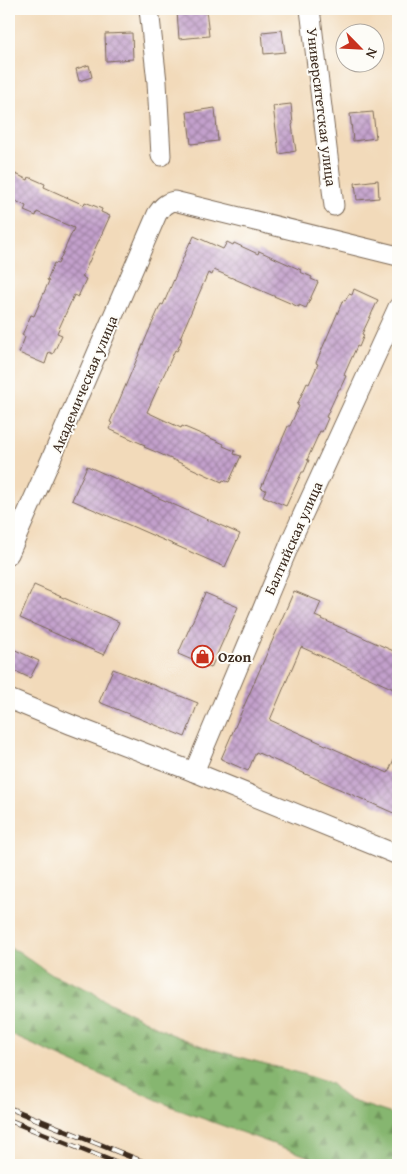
<svg xmlns="http://www.w3.org/2000/svg" width="407" height="1174" viewBox="0 0 407 1174" font-family="'Gentium Book Plus',serif">
  <style>
    .forest { fill: url(#forest-firs); stroke: #607046 }
    .building { fill: url(#building-cross-hatch) }
    .lines { fill: none; stroke-linecap: round; stroke-linejoin: round }
    .minor-casing { stroke: #7b6855; stroke-width: 21 }
    .minor { stroke: #fff; stroke-width: 19 }
    .rail-casing { stroke: #3b2a1e; stroke-width: 5.5 }
    .rail { stroke: #fdfcf7; stroke-width: 4; stroke-dasharray: 11; stroke-linecap: butt }
    .labels { text-anchor: middle; dominant-baseline: central; stroke-width: 4; stroke-linejoin: round; paint-order: stroke }
    .street-label { font-size: 15px; fill: #3b2a1e; stroke: #fdfcf7 }
    .poi-label { font-size: 15px; font-weight: bold; fill: #3b2a1e; stroke: #fdfcf7; text-anchor: start }
  </style>
  <defs>
    <pattern id="forest-firs" width="22" height="20" patternUnits="userSpaceOnUse" patternTransform="scale(1.25)"><rect width="22" height="20" fill="#86b66f"/><path d="M5 1l3.5 6h-7zM16 11l3.5 6h-7z" fill="#6f945b"/></pattern>
    <pattern id="building-cross-hatch" width="8" height="8" patternUnits="userSpaceOnUse" patternTransform="scale(1.25)"><rect width="8" height="8" fill="#c3a0cc"/><path d="M0 0l8 8M0 8l8-8" fill="none" stroke="#a083a5"/></pattern>
  </defs>
  <rect width="100%" height="100%" fill="#fdfcf7"/>
  <filter id="ink" filterUnits="userSpaceOnUse"><feTurbulence type="fractalNoise" baseFrequency=".02" numOctaves="2"/><feDisplacementMap in="SourceGraphic" scale="10" xChannelSelector="R" yChannelSelector="G"/><feConvolveMatrix kernelMatrix="1 2 1 2 8 2 1 2 1" color-interpolation-filters="sRGB"/></filter>
  <filter id="wash" filterUnits="userSpaceOnUse"><feTurbulence type="fractalNoise" baseFrequency=".0096" numOctaves="4" result="noise"/><feDisplacementMap in="SourceGraphic" scale="20" xChannelSelector="R" yChannelSelector="G"/><feGaussianBlur stdDeviation="1.12" result="paint"/><feColorMatrix in="noise" values="0 0 0 0 0 0 0 0 0 0 0 0 0 0 0 0 0 1.4 0 .05"/><feComposite in="paint" operator="in"/></filter>
  <g filter="url(#wash)">
    <rect width="100%" height="100%" fill="#f2daba"/>
    <!-- forest -->
    <polygon class="forest" points="9,948 18,951 49,973 91,991 102,999 171,1034 207,1048 302,1074 331,1084 340,1093 349,1100 398,1116 398,1165 332,1165 182,1111 9,1034"/>
    <g id="blocks">
      <!-- building -->
      <g class="building">
        <polygon points="206,9 209,36 179,39 177,11"/>
        <polygon points="282,30 285,52 264,54 262,32"/>
        <polygon points="132,33 133,59 106,61 105,34"/>
        <polygon points="89,65 92,77 79,81 76,69"/>
        <polygon points="291,104 293,124 292,125 296,151 279,154 273,106"/>
        <polygon points="215,108 218,141 191,144 187,112"/>
        <polygon points="373,112 376,138 353,141 350,114"/>
        <polygon points="16,174 28,180 29,177 45,184 44,187 84,205 85,202 102,209 101,212 110,216 82,277 86,279 78,297 74,295 57,333 62,335 53,354 49,352 45,364 19,353 25,337 22,335 31,315 34,316 49,281 47,280 54,263 58,264 74,228 37,212 36,216 24,211 26,206 9,198 9,190"/>
        <polygon points="378,180 379,198 357,200 355,183"/>
        <polygon points="194,236 223,249 227,242 233,245 234,243 258,254 259,251 301,270 300,272 312,277 311,279 318,282 306,308 299,305 299,307 214,270 212,275 208,273 195,303 180,338 182,339 177,351 175,350 147,412 181,428 182,426 194,431 224,444 223,446 235,451 234,454 241,456 229,482 223,480 222,482 156,452 144,447 145,445 138,442 109,429 112,423 110,422 151,326 161,304 163,305 190,242 191,243"/>
        <polygon points="354,289 378,300 362,334 364,335 359,347 357,346 344,375 346,376 340,389 339,389 326,417 328,418 322,432 320,431 307,460 309,460 304,472 302,472 286,506 263,496 266,490 261,488 288,426 290,426 299,406 297,405 307,383 309,384 318,364 316,363 343,300 345,301 349,294 352,295"/>
        <polygon points="87,466 240,534 225,567 72,500"/>
        <polygon points="34,585 119,622 104,655 20,618"/>
        <polygon points="294,591 321,602 315,616 398,653 398,691 301,647 270,720 388,773 398,750 398,815 256,752 248,771 221,759"/>
        <polygon points="205,593 238,607 211,668 178,654"/>
        <polygon points="9,647 39,661 30,678 9,668"/>
        <polygon points="113,669 198,703 185,737 99,702"/>
      </g>
    </g>
  </g>
  <g filter="url(#ink)">
    <use href="#blocks" fill-opacity="0" stroke="#7b6855" stroke-width="1"/>
    <g class="lines">
      <defs>
        <g id="minor">
          <polyline points="149,9 157,82 161,156"/>
          <polyline points="310,9 334,206"/>
          <path d="M9,554L63,432L157,214C162,207 165,203 174,201L398,256"/>
          <polyline points="9,699 72,725 194,772 398,855"/>
          <polyline points="194,772 294,534 398,307"/>
        </g>
      </defs>
      <!-- minor casing -->
      <use href="#minor" class="minor-casing"/>
      <!-- minor -->
      <use href="#minor" class="minor"/>
      <defs>
        <g id="rail">
          <polyline points="9,1108 151,1165"/>
          <polyline points="9,1120 121,1165"/>
        </g>
      </defs>
      <!-- rail casing -->
      <use href="#rail" class="rail-casing"/>
      <!-- rail -->
      <use href="#rail" class="rail"/>
    </g>
  </g>
  <!-- icons -->
  <defs>
    <symbol id="shop-ring" viewBox="-11 -11 22 22"><circle r="9.5" fill="#fdfcf7" stroke="#c8321e" stroke-width="1.5"/><path d="M-5-2.5h2.3a2.7 3.5 0 0 1 5.4 0H5L5.5 6h-11ZM-1.5-2.5h3a1.5 2.3 0 0 0-3 0Z" fill="#c8321e"/></symbol>
  </defs>
  <g fill-rule="evenodd">
    <use href="#shop-ring" x="190" y="644" width="25" height="25"/>
  </g>
  <g class="labels">
    <!-- street labels -->
    <g class="street-label">
      <text transform="translate(322 107) rotate(83)">Университетская улица</text>
      <text transform="translate(84 384) rotate(-67)">Академическая улица</text>
      <text transform="translate(293 538) rotate(-66)">Балтийская улица</text>
    </g>
    <!-- poi labels -->
    <g class="poi-label">
      <text x="218" y="656">Ozon</text>
    </g>
  </g>
  <!-- margin -->
  <rect width="407" height="1174" fill="none" stroke="#fdfcf7" stroke-width="30"/>
  <!-- north arrow -->
  <g transform="translate(360 48) rotate(114)"><circle r="24" fill="#fdfcf7" stroke="#afa8a0"/>
  <path d="M0-4L9 19L0 12L-9 19Z" fill="#c8321e"/>
  <text y="-8" font-size="14" font-weight="bold" text-anchor="middle" fill="#3b2a1e">N</text>
  </g>
</svg>
